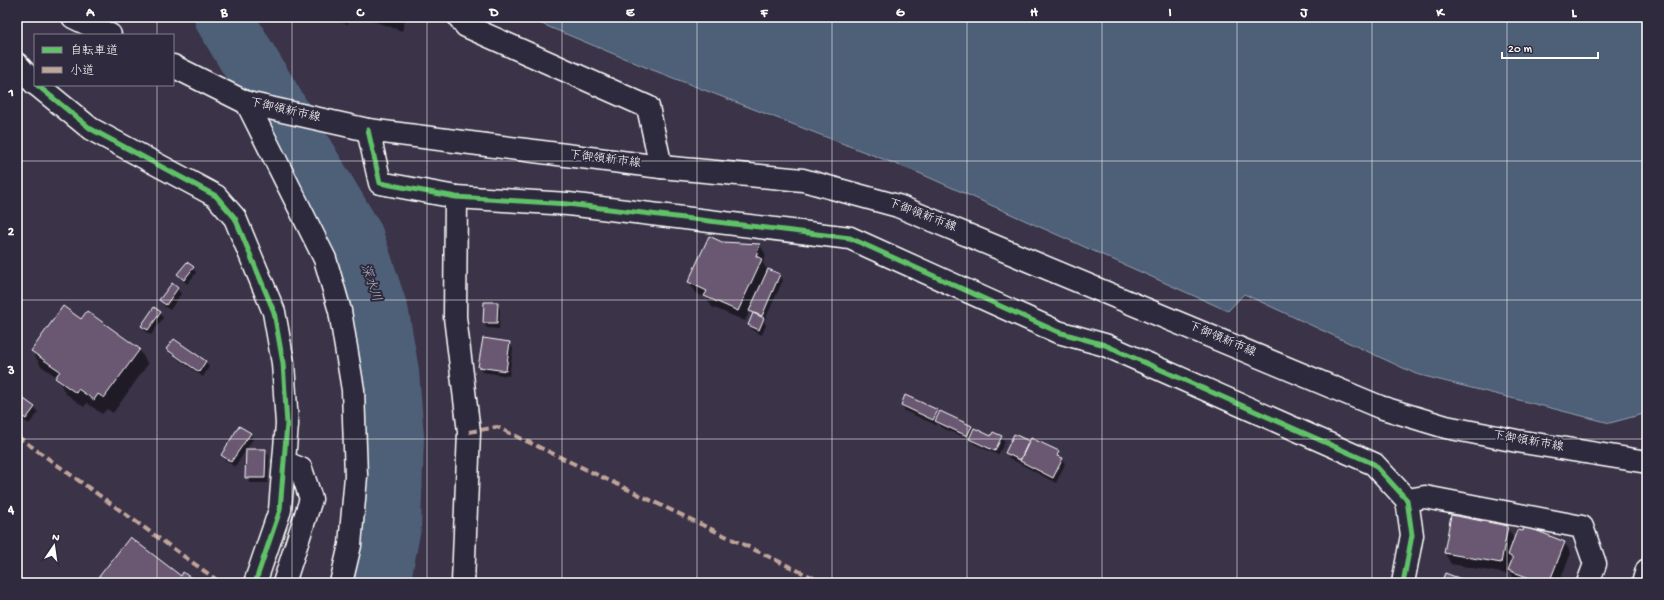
<svg xmlns="http://www.w3.org/2000/svg" width="1664" height="600" viewBox="0 0 1664 600" font-family="'Gochi Hand','Klee One',sans-serif">
  <style>
    .water { fill: #4d6078; stroke: #94a0ae }
    .shadow { fill: #0007 }
    .lines { fill: none; stroke-linecap: round; stroke-linejoin: round }
    .river { stroke: #4d6078; stroke-width: 58 }
    .building { fill: #6a5872; stroke: #fff }
    .minor-casing { stroke: #fff; stroke-width: 25 }
    .tertiary-casing { stroke: #fff; stroke-width: 25 }
    .secondary-casing { stroke: #fff; stroke-width: 25 }
    .minor { stroke: #2f2a3d; stroke-width: 22 }
    .tertiary { stroke: #2f2a3d; stroke-width: 22 }
    .secondary { stroke: #2f2a3d; stroke-width: 22 }
    .quiet { stroke: #c0a59a; stroke-width: 4; stroke-dasharray: 8 4; stroke-linecap: butt }
    .cycleway-casing { stroke: #2f2a3d; stroke-width: 8 }
    .cycleway { stroke: #61c268; stroke-width: 5 }
    .grid { fill: none; stroke: #fff; stroke-width: 1; stroke-opacity: 0.55 }
    .labels { text-anchor: middle; dominant-baseline: central; stroke-width: 4; stroke-linejoin: round; paint-order: stroke }
    .street-label { font-size: 12px; fill: #fff; stroke: #2f2a3d }
    .water-label { font-size: 13px; font-style: italic; fill: #afb7c2; stroke: #2f2a3d }
    .neatline { fill: none; stroke: #fff; stroke-width: 1.5 }
    .grid-label { font-size: 13px; text-anchor: middle; font-weight: bold; fill: #fff }
  </style>
  <rect width="100%" height="100%" fill="#3b3348"/>
  <filter id="ink" filterUnits="userSpaceOnUse"><feTurbulence type="fractalNoise" baseFrequency=".025" numOctaves="2"/><feDisplacementMap in="SourceGraphic" scale="8" xChannelSelector="R" yChannelSelector="G"/><feConvolveMatrix kernelMatrix="1 2 1 2 8 2 1 2 1" color-interpolation-filters="sRGB"/></filter>
  <g filter="url(#ink)">
    <!-- water -->
    <polygon class="water" points="525,17 1647,17 1647,413 1610,423 1416,374 1244,294 1228,311 919,173 650,69"/>
    <!-- shadow -->
    <g class="shadow">
      <polygon points="320,17 350,17 348,24"/>
      <polygon points="361,17 406,17 402,31"/>
      <polygon points="722,243 760,245 766,255 763,263 768,272 769,270 780,275 783,280 764,322 766,325 762,335 752,330 749,324 753,315 750,310 745,321 712,307 707,298 695,293 689,282"/>
      <polygon points="193,267 196,273 187,284 178,274"/>
      <polygon points="177,288 181,294 170,310 164,306 161,300"/>
      <polygon points="497,303 500,309 499,329 487,328 484,323"/>
      <polygon points="160,313 163,318 151,335 146,332 142,326"/>
      <polygon points="81,321 139,349 148,364 113,413 107,409 102,414 87,403 84,407 65,393 57,377 41,366 32,351"/>
      <polygon points="174,340 206,362 209,367 203,377 171,354 168,349"/>
      <polygon points="509,343 513,349 509,376 482,372 479,367"/>
      <polygon points="17,395 35,407 38,413 29,424 17,415"/>
      <polygon points="902,405 937,411 939,415 972,426 974,431 991,437 1001,437 1005,442 998,455 974,444 971,440 940,427 937,422 936,425 905,411"/>
      <polygon points="250,434 253,439 235,467 225,460 222,455"/>
      <polygon points="1014,435 1058,452 1065,464 1056,483 1009,458 1006,453"/>
      <polygon points="266,450 269,456 268,483 250,483 246,478"/>
      <polygon points="1507,527 1513,537 1514,542 1564,542 1571,553 1559,583 1522,583 1516,581 1509,570 1513,562 1510,557 1507,574 1451,564 1445,553"/>
    </g>
    <g class="lines">
      <!-- river -->
      <polyline class="river" points="223,17 355,238 380,314 390,372 395,437 392,527 381,583"/>
    </g>
    <!-- building -->
    <g class="building">
      <polygon points="709,236 722,242 760,244 756,256 762,259 738,311 704,296 707,291 688,282"/>
      <polygon points="187,262 194,267 184,280 177,274"/>
      <polygon points="768,269 780,274 762,316 749,311"/>
      <polygon points="172,283 178,288 166,305 159,300"/>
      <polygon points="484,302 498,302 497,323 483,323"/>
      <polygon points="63,306 81,319 87,311 140,349 104,398 98,394 94,400 78,389 76,393 55,378 60,371 31,351"/>
      <polygon points="154,307 161,312 148,330 141,326"/>
      <polygon points="753,313 764,318 759,330 748,325"/>
      <polygon points="483,338 510,342 506,371 478,367"/>
      <polygon points="174,339 206,361 199,372 166,349"/>
      <polygon points="17,394 35,407 26,419 17,413"/>
      <polygon points="905,395 938,410 933,420 901,405"/>
      <polygon points="940,411 972,426 967,436 935,421"/>
      <polygon points="239,426 251,433 231,462 221,455"/>
      <polygon points="974,428 991,436 993,432 1002,436 995,451 969,439"/>
      <polygon points="1014,434 1029,441 1020,460 1005,453"/>
      <polygon points="1031,438 1059,451 1057,456 1063,458 1053,478 1020,461"/>
      <polygon points="246,449 266,449 265,478 245,478"/>
      <polygon points="1451,515 1508,526 1501,563 1444,553"/>
      <polygon points="1525,526 1565,542 1549,583 1543,583 1508,570 1513,558 1508,555 1517,530 1523,531"/>
      <polygon points="130,537 181,576 183,572 198,583 94,583"/>
      <polygon points="1445,573 1472,583 1441,583"/>
    </g>
    <g class="lines">
      <defs>
        <g id="minor">
          <polyline points="459,17 466,26 648,107 661,167"/>
          <polyline points="17,64 35,84"/>
          <polyline points="37,85 91,129 216,196 235,218 274,312 283,363 287,424 280,510 255,583"/>
          <polyline points="247,103 325,259 340,311 353,390 356,476 350,545 341,583"/>
          <polyline points="368,130 380,183 456,197 568,204 850,238 1058,332 1105,345 1374,464 1407,500 1412,535 1403,583"/>
          <polyline points="456,197 455,317 469,432 463,583"/>
          <polyline points="284,462 301,469 311,499 284,583"/>
          <polyline points="1407,500 1425,497 1582,527 1595,564 1588,583"/>
        </g>
        <polyline id="tertiary" points="1643,583 1647,570"/>
        <g id="secondary">
          <polyline points="73,17 110,35"/>
          <polyline points="173,66 247,103 368,130 661,167 803,180 898,206 1380,407 1446,427 1517,441 1647,462"/>
        </g>
      </defs>
      <!-- minor casing -->
      <use href="#minor" class="minor-casing"/>
      <!-- tertiary casing -->
      <use href="#tertiary" class="tertiary-casing"/>
      <!-- secondary casing -->
      <use href="#secondary" class="secondary-casing"/>
      <!-- minor -->
      <use href="#minor" class="minor"/>
      <!-- tertiary -->
      <use href="#tertiary" class="tertiary"/>
      <!-- secondary -->
      <use href="#secondary" class="secondary"/>
      <!-- quiet -->
      <g class="quiet">
        <polyline points="469,432 497,427 824,583"/>
        <polyline points="17,436 221,583"/>
      </g>
      <defs>
        <g id="cycleway">
          <polyline points="37,85 91,129 216,196 235,218 274,312 283,363 287,424 280,510 255,583"/>
          <polyline points="368,130 380,183 456,197 568,204 850,238 1058,332 1105,345 1374,464 1407,500 1412,535 1403,583"/>
        </g>
      </defs>
      <!-- cycleway casing -->
      <use href="#cycleway" class="cycleway-casing"/>
      <!-- cycleway -->
      <use href="#cycleway" class="cycleway"/>
    </g>
  </g>
  <!-- grid -->
  <path class="grid" d="M157,17V35M292,17V583M427,17V583M562,17V583M697,17V583M832,17V583M967,17V583M1102,17V583M1237,17V583M1372,17V583M1507,17V583M157,85V583M17,161H1647M17,300H1647M17,439H1647"/>
  <g class="labels">
    <!-- street labels -->
    <g class="street-label">
      <text transform="translate(285 111) rotate(13)">下御領新市線</text>
      <text transform="translate(605 160) rotate(7)">下御領新市線</text>
      <text transform="translate(922 216) rotate(21)">下御領新市線</text>
      <text transform="translate(1222 340) rotate(23)">下御領新市線</text>
      <text transform="translate(1528 442) rotate(10)">下御領新市線</text>
    </g>
    <!-- water labels -->
    <g class="water-label">
      <text transform="translate(370 283) rotate(71)">深水川</text>
    </g>
  </g>
  <!-- margin -->
  <rect width="1664" height="600" fill="none" stroke="#2f2a3d" stroke-width="44"/>
  <!-- legend -->
  <rect x="34" y="34" width="140" height="52" fill="#2f2a3d" stroke="#827f8b"/>
  <rect x="42" y="47" width="20" height="6" fill="#61c268" stroke="#827f8b"/>
  <text x="70" y="54" font-size="12" fill="#ffffff">自転車道</text>
  <rect x="42" y="67" width="20" height="6" fill="#c0a59a" stroke="#827f8b"/>
  <text x="70" y="74" font-size="12" fill="#ffffff">小道</text>
  <!-- north arrow -->
  <g transform="translate(54 546) rotate(13)" stroke="#2f2a3d" stroke-width="3" paint-order="stroke">
  <path d="M0-3L7 15L0 10L-7 15Z" fill="#ffffff"/>
  <text y="-6" font-size="11" font-weight="bold" text-anchor="middle" fill="#ffffff">N</text>
  </g>
  <!-- scale -->
  <path d="M1502 52v6h96v-6" fill="none" stroke="#ffffff" stroke-width="2"/>
  <text x="1508" y="52" font-size="12" fill="#ffffff" stroke="#2f2a3d" stroke-width="3" paint-order="stroke">20 m</text>
  <rect x="22" y="22" width="1620" height="556" class="neatline"/>
  <g class="grid-label">
    <text x="90" y="16">A</text>
    <text x="224" y="16">B</text>
    <text x="360" y="16">C</text>
    <text x="494" y="16">D</text>
    <text x="630" y="16">E</text>
    <text x="764" y="16">F</text>
    <text x="900" y="16">G</text>
    <text x="1034" y="16">H</text>
    <text x="1170" y="16">I</text>
    <text x="1304" y="16">J</text>
    <text x="1440" y="16">K</text>
    <text x="1574" y="16">L</text>
    <text x="11" y="96">1</text>
    <text x="11" y="235">2</text>
    <text x="11" y="374">3</text>
    <text x="11" y="513">4</text>
  </g>
</svg>
